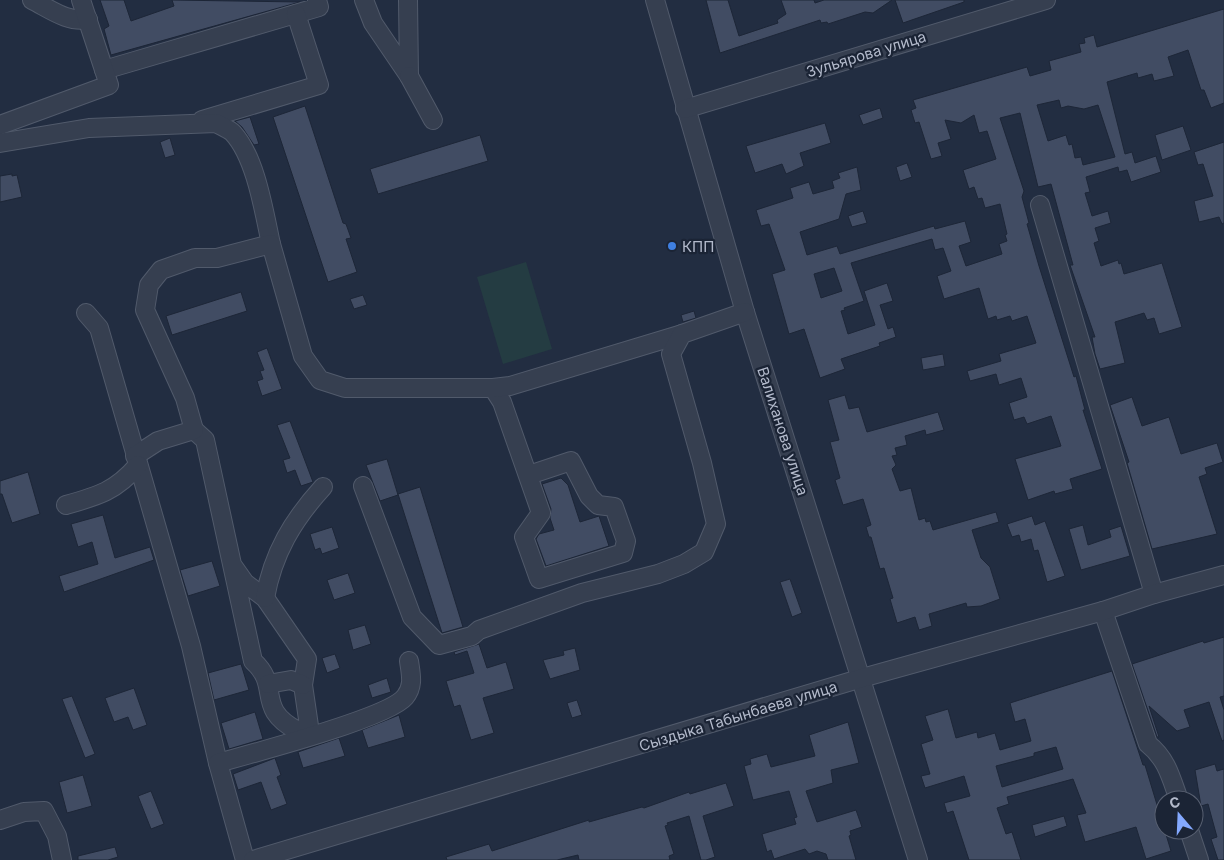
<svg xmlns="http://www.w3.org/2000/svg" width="1224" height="860" viewBox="0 0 1224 860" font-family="Inter,sans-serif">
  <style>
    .green { fill: #243c42 }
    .building { fill: #414c63; stroke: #1d2637; fill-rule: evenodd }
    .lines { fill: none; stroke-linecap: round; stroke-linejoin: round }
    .minor-casing { stroke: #515a6b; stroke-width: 20 }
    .minor { stroke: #363f50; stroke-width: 18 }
    .shop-dot { fill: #3f7fe0; stroke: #1b2435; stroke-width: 2 }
    .labels { text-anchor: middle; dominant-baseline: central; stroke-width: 4.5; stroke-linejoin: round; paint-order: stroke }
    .street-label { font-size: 15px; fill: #b3bacb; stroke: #1b2435 }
    .poi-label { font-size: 15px; fill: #b3bacb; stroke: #1b2435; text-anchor: start }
  </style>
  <rect width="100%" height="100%" fill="#222d41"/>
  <!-- green -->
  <polygon class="green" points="526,262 552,349 503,364 477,277"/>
  <!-- building -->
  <g class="building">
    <polygon points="100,0 124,0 131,21 174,6 172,0 300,2 111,55 104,29 109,26"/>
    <polygon points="706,0 728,0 739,36 778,23 777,20 786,14 781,0 814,0 815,3 824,0 892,0 873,13 865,12 828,24 827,22 821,23 820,20 720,53"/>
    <polygon points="895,0 964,0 964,2 903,23"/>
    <path d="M1224,9V103L1211,108L1204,90H1201L1188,50L1168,57L1174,76L1154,81L1152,74L1138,78L1137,73L1107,82L1125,154L1132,152L1135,163L1156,156L1161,172L1131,182L1127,170L1119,172L1118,167L1086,177L1090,192L1085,193L1092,216L1108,211L1111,223L1095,228L1099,241L1094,243L1101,266L1118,260L1119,264L1121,263L1124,274L1162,263L1182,327L1159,334L1154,318L1147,320L1144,313L1115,322L1125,363L1100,369L1095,354L1092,337H1095L1070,265H1073L1051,184L1038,187L1020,113L1000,118L1024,191L1022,197L1029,223L1027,224L1039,266L1074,377L1076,376L1085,410H1083L1102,469L1070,479L1073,489L1055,494L1054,491L1028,500L1015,459L1061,446L1051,416L1027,424L1024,417L1014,420L1009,403L1027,397L1021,378L999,385L996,374L970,381L967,371L1001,361L999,354L1036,343L1027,316L1012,321L1010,316L997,320L996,316L988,319L979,288L944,299L937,276L951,271L943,248L935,250L932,239L851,263L864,301L844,308L845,310L841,311L848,334L875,325L864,291L887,283L893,301L880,305L888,329L893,327L896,337L879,343L880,346L841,359L845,369L820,378L804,329L789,334L772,274L785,270L769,224L761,226L756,210L793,198L790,188L809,182L813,194L834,188L832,181L840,178L838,173L857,167L861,190L846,194L839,219L800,232L807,255L837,246L840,254L934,226L935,229L965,221L971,242L959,246L966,266L1002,254L999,244L1007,241L1005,235L1007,234L1000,204L985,208L982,198L978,199L974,187L969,189L963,170L996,159L987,131L979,133L974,115L961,123L945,120L951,139L938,143L942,156L931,159L919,122L915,123L911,110L916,108L913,100L1027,67L1030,76L1051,70L1049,61L1081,52L1079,44L1085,43L1084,38L1094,35L1097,47ZM1059,100L1061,108L1068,106L1084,109L1098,105L1115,157L1083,165L1081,157L1075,158L1072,144L1069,145L1066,135L1048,141L1037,105ZM834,268L842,291L821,298L814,274Z"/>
    <polygon points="305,106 343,223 346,224 351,238 346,239 357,272 328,282 273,117"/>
    <polygon points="880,108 883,118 863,125 859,115"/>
    <polygon points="250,117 259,144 254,145 242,127 235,121"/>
    <polygon points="825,123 831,143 800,153 804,166 786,174 782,164 755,173 746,146"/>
    <polygon points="1183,126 1191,150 1162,160 1155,135"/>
    <polygon points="480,135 488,161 378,194 370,169"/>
    <polygon points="170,138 175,155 165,158 160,142"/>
    <polygon points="1224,142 1224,223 1222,224 1219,217 1199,222 1194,201 1213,196 1203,164 1198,165 1194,152"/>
    <polygon points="907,163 912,177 900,181 896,167"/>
    <polygon points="12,174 12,176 17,175 22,197 0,202 0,176"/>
    <polygon points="863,211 867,223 852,227 848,216"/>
    <polygon points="241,292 247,311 172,335 166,316"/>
    <polygon points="363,295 367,305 354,309 350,299"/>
    <polygon points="694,311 696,318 683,322 681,315"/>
    <polygon points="267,348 282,389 262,396 257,381 263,379 260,371 264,370 257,352"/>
    <polygon points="943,354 945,366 923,370 921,358"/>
    <polygon points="845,395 849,409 859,407 867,432 938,412 944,430 926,435 925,430 905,436 907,445 895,448 897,455 892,456 896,465 892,469 900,491 911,488 919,520 925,518 926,522 930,521 933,530 996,512 999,522 972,530 981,558 990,567 1000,599 981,606 967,607 966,603 929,614 932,626 919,630 915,617 897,623 890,599 893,598 884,568 880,569 871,537 869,537 866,527 871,525 863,499 843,505 835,480 840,478 830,442 839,440 828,400"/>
    <polygon points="1132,397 1142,426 1169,417 1181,454 1217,443 1223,462 1205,468 1207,474 1199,477 1217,534 1152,549 1127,463 1129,462 1110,405"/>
    <polygon points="290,421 313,482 301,486 295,470 287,473 283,460 290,458 277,425"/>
    <polygon points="387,459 398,495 380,501 366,465"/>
    <polygon points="28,472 40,514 12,523 2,494 0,494 0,481"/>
    <polygon points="561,478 568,485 580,522 599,516 609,546 546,566 536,539 539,534 554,530 550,518 551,509 542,484"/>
    <polygon points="420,487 463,627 442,633 398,494"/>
    <polygon points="103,515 115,558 150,547 154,560 64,592 59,576 98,564 92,542 78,547 71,524"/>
    <polygon points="1032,516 1035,525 1045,521 1065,576 1047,582 1038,550 1034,551 1031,539 1021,542 1019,535 1012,537 1007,524"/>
    <polygon points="1083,525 1088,545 1111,537 1109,530 1121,526 1130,556 1081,570 1069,529"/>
    <polygon points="332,527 339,548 322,554 320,548 315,550 310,534"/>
    <polygon points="212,561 220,586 188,596 180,570"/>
    <polygon points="348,573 355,593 334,600 327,580"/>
    <polygon points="790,579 802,613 792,617 780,582"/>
    <polygon points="365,625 371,644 353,650 348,630"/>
    <polygon points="1224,637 1224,696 1220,697 1224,710 1224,740 1222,741 1209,702 1184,710 1190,727 1177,731 1149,706 1159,737 1157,737 1132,664 1203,641 1204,643"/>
    <polygon points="479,644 487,668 506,662 514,689 483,698 494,733 471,740 460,705 454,707 446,681 474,673 467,651 455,655 454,652"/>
    <polygon points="575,648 580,670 550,679 543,660 564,655 563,651"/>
    <polygon points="335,654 340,668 327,673 322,658"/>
    <polygon points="241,664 249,690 214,700 208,673"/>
    <path d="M1112,671L1143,765H1145L1171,851L1146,859L1136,827L1085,842L1077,815L1086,813L1073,779L1007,797L1009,804L997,808L1006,834L1012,832L1021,860H969L953,811L947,813L944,803L970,796L964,776L925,788L921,776L930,774L921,744L933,740L925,716L948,709L956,738L977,732L978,738L995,733L1000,750L1031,741L1025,719L1015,722L1010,703ZM1056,747L1063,769L1002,787L996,766L1034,756V753Z"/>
    <polygon points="387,678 391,692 372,698 368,685"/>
    <polygon points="134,688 147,725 133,730 128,717 114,722 105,698"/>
    <polygon points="72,696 95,754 85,758 62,699"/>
    <polygon points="577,700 582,715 572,718 567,703"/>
    <polygon points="255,712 263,739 229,749 221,723"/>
    <polygon points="399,715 405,737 368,748 362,730"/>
    <polygon points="848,722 859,763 831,770 833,783 806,791 817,822 856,810 862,827 850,831 851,835 849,836 856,860 828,860 826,854 817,851 809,854 805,849 774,859 771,850 767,852 762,834 796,824 794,818 797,817 789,791 753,800 744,766 751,764 750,759 767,754 771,767 815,756 809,735"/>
    <polygon points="339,738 345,756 303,768 298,752"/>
    <polygon points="275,758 281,775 277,777 287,804 271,810 261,782 238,790 233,774"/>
    <polygon points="1215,764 1217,771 1224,769 1224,860 1218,860 1211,839 1217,837 1208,804 1201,806 1195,770"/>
    <polygon points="83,775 92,806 67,813 59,782"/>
    <polygon points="726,783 734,806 703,816 715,857 706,860 701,860 689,816 667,823 668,825 665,826 674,854 669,856 670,860 579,860 578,855 557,860 447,860 446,857 489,844 492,851 589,820 589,822 642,807 644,808 689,792 690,794"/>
    <polygon points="151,791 164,824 151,829 138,796"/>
    <polygon points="1064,816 1067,826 1035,837 1032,825"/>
    <polygon points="115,847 118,857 108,860 78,860 78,856"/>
  </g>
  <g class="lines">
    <defs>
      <g id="minor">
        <path d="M32,0C50,9 68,23 88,19"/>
        <polyline points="364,0 373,23 409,76 408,0"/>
        <polyline points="655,0 745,312 918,860"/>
        <polyline points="104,70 319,7 317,0"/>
        <polyline points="409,76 433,120"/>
        <polyline points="685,109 1046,0"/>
        <polyline points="202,120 319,85 296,14"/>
        <polyline points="0,125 109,85 81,0"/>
        <path d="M0,143L89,128L216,123C221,126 229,129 233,133C256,158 264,212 271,244"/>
        <polyline points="1040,205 1154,594"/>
        <polyline points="86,313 99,328 191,646 218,763"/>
        <polyline points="493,388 502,402 541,513 524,537 539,579 623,553 626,541 614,507 598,505 589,496 571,461 529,475"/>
        <path d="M194,430L205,440L253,661C282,687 254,708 298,731L309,726L303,685L307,659L265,598L245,583L233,566"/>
        <polyline points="135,456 158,441 194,430 185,398 145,310 149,285 161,270 195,258 217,258 271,244 303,356 320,380 345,388 493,388 510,386 682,334"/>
        <polyline points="363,486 412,617 439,645 472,636 479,630 582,593 658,574 684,564 704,552 716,524 702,463 671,354 682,334 745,312"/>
        <path d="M66,505C98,496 116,491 138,465"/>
        <path d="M265,598C273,553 293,520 323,487"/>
        <path d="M1103,611L1148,744C1167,759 1171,778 1179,800"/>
        <polyline points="268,684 291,680 303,685"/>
        <polyline points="0,820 24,812 44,811 57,836 62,860"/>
        <polyline points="1189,830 1199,860"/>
        <path d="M245,860L218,763C250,754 388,718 405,697C414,686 411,675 409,661"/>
        <polyline points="253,860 862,678 1103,611 1154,594 1224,575"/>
      </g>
    </defs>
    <!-- minor casing -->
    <use href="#minor" class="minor-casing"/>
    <!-- minor -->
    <use href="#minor" class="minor"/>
  </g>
  <!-- markers -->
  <circle class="shop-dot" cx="672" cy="246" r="5"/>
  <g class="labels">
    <!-- street labels -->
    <g class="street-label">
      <text transform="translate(866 54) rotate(-17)">Зульярова улица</text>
      <text transform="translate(783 431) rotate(72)">Валиханова улица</text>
      <text transform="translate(738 716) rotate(-17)">Сыздыка Табынбаева улица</text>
    </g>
    <!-- poi labels -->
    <g class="poi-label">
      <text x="682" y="246">КПП</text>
    </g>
  </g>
  <!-- north arrow -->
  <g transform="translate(1179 815) rotate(341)"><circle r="24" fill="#1b2435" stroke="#586071"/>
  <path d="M0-4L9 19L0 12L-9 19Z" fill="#84a9ff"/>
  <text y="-8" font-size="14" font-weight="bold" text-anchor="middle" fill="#b3bacb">С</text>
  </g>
</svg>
